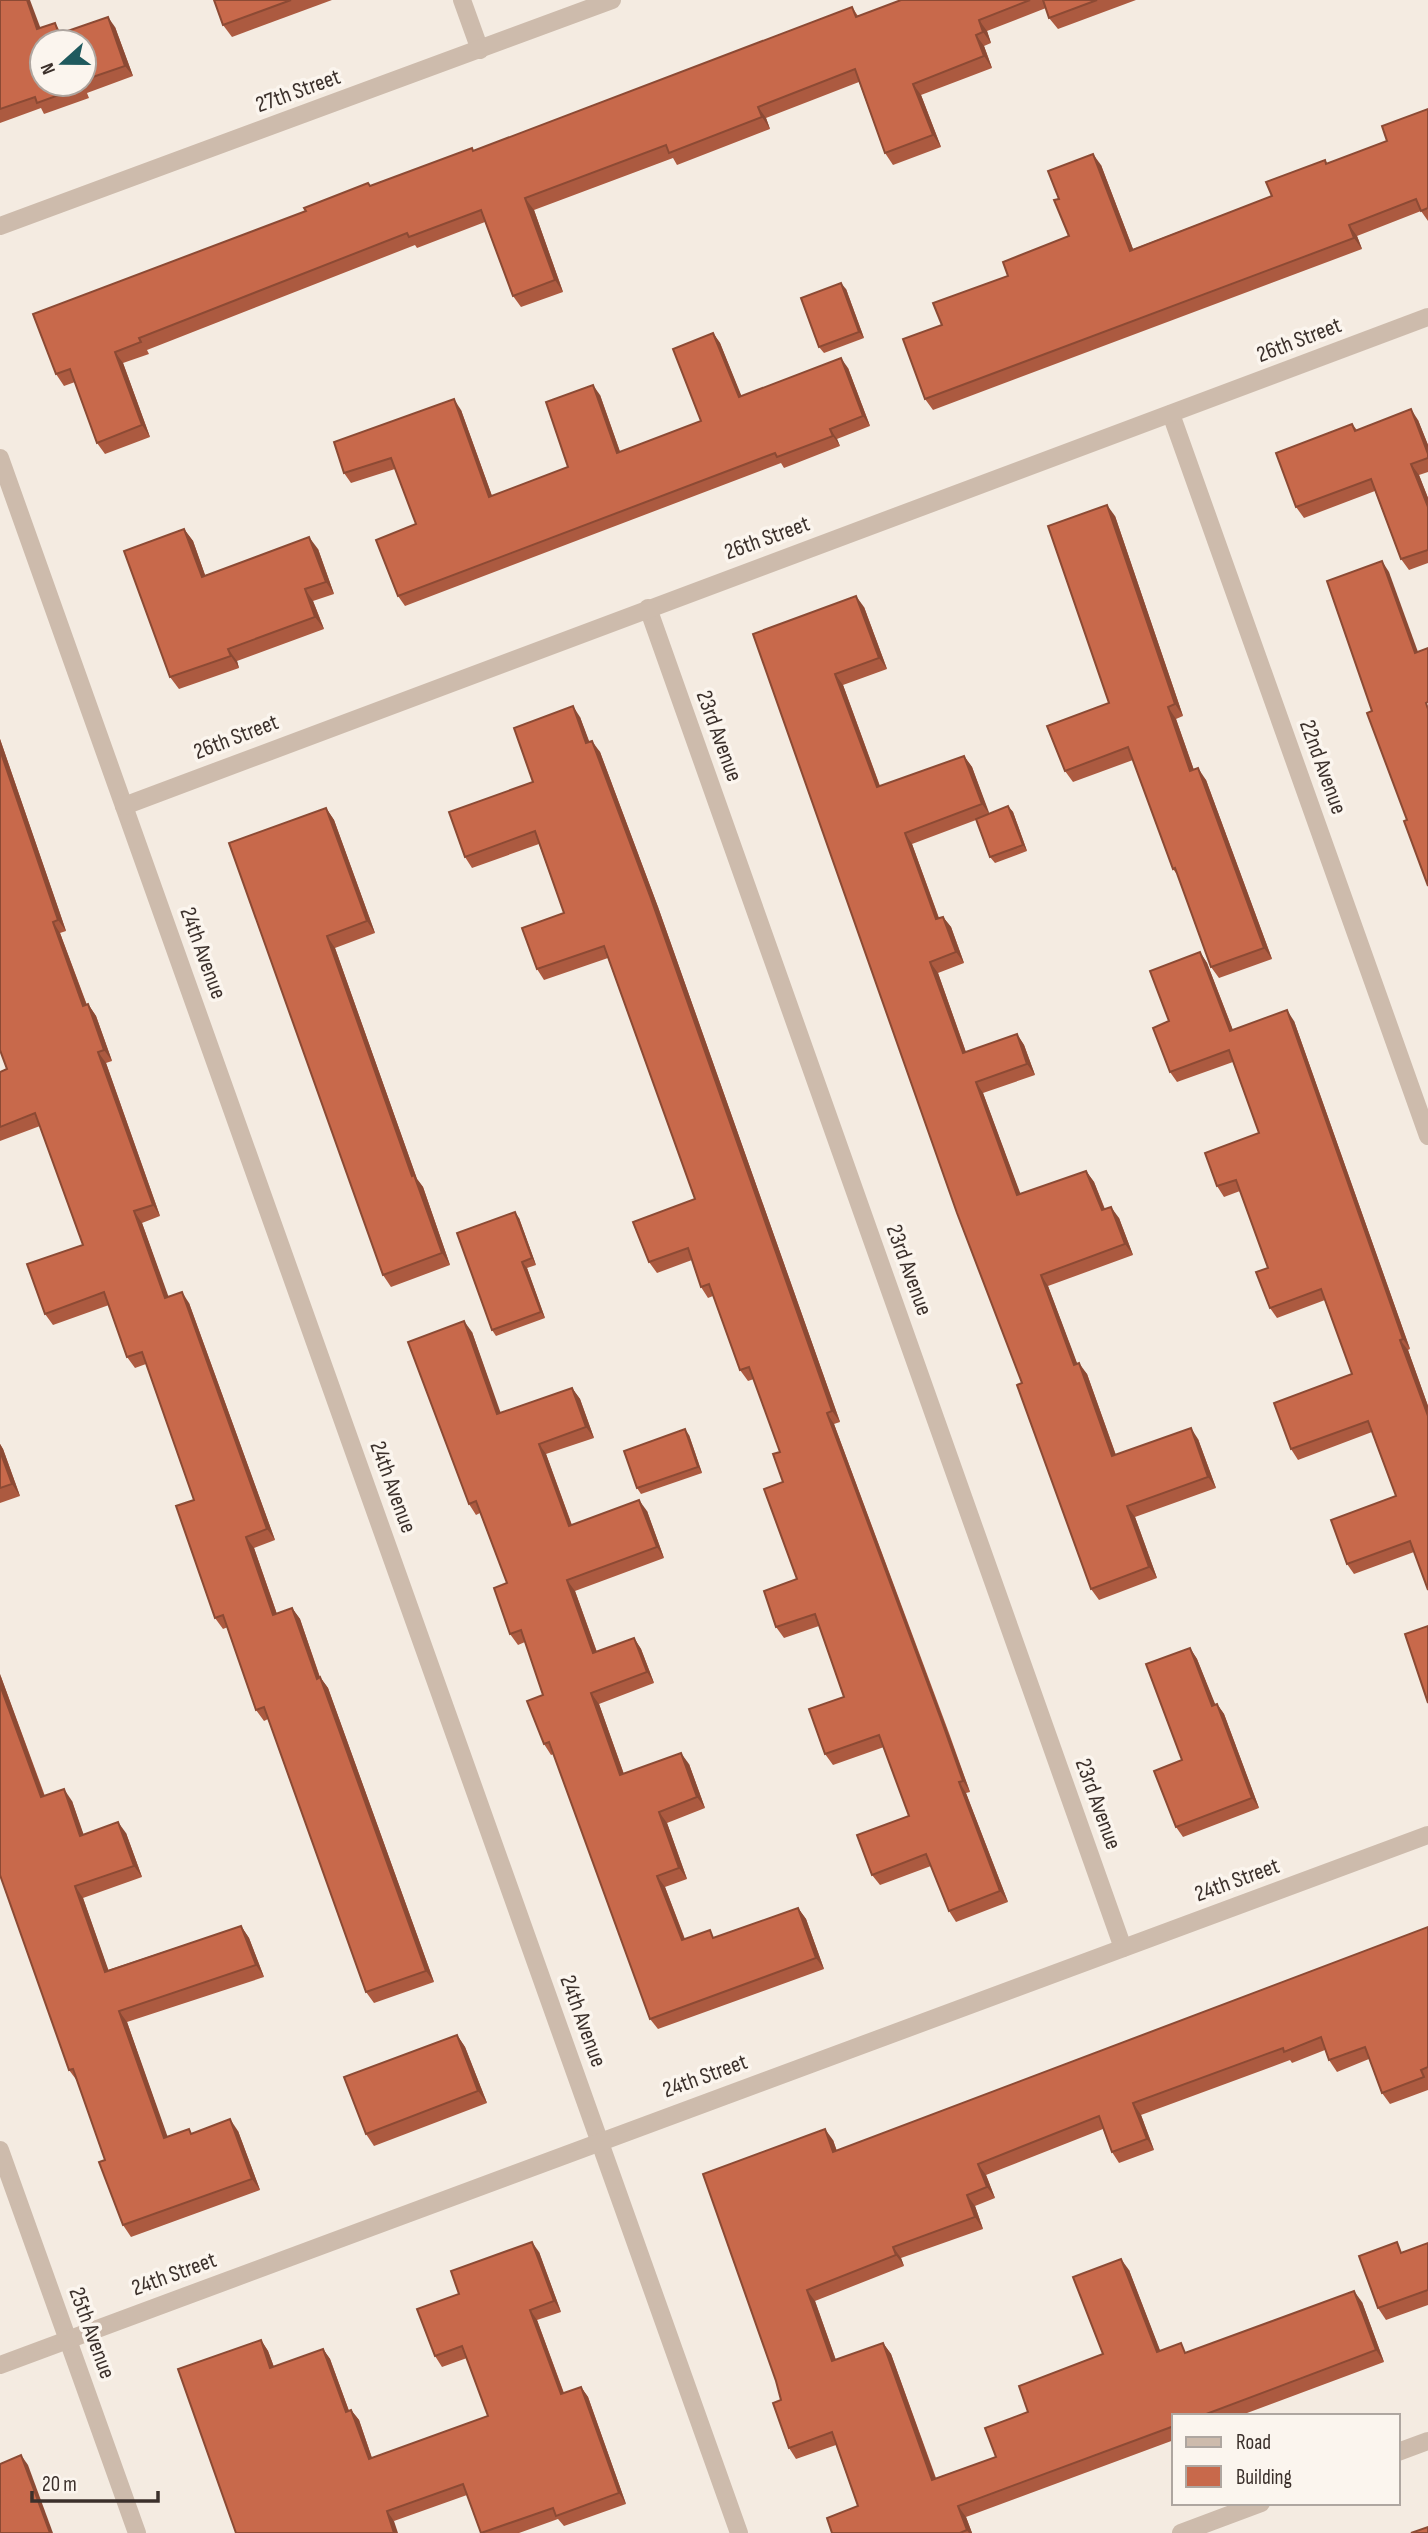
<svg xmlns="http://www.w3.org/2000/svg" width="1428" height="2533" viewBox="0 0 1428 2533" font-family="'Sofia Sans Condensed',sans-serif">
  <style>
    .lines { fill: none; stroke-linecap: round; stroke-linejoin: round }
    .minor { stroke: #cdbbac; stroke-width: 18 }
    .wall { fill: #ac5a40; fill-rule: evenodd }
    .shaded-wall { fill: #8c4a34 }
    .building { fill: #c8694b; stroke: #8c4a34; stroke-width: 2 }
    .labels { text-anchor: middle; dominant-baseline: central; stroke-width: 7; stroke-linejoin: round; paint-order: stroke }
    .street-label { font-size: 23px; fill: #3b302b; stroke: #fbf5ee }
  </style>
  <rect width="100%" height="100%" fill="#f4ebe1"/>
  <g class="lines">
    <!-- minor -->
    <g class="minor">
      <polyline points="462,0 480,50"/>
      <polyline points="0,226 612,0"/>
      <polyline points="1171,414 1428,1136"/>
      <polyline points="0,458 739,2533"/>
      <polyline points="648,608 1123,1948"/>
      <polyline points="124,806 1428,317"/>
      <polyline points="0,2150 137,2533"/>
      <polyline points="0,2365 1428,1835"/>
      <polyline points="1398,2452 1428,2441"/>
      <polyline points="1181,2533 1261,2503"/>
    </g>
  </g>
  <!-- wall -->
  <g class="wall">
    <path d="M0,0L40,28L55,23L61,33L115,27L133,76L87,93L89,98L44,114L41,108L0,123ZM84,42V84H42Z"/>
    <polygon points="214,0 332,0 232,37 223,25"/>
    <polygon points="901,0 1136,0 1058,29 1049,18 1046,8 987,31 991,43 984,46 992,68 921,95 941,147 893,165 885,153 859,82 766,118 770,129 677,165 673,158 534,210 563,292 521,307 513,296 485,222 417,248 415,245 147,350 149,354 123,363 150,437 105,454 97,443 75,382 64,386 56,374 306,211 368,183 371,186 472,148 474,151 852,7 858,16"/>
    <polygon points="1428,109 1428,221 1421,211 1357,236 1362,249 933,410 925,399 942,325 1008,276 1069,236 1059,199 1101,165 1133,249 1272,196 1325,160 1328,164 1387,141"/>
    <polygon points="846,289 864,338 824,353 819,347"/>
    <polygon points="713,333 720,343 741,396 848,368 870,426 837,439 840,446 784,468 781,463 405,606 398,596 416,524 395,469 351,483 344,473 461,410 492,496 568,467 600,395 620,452 701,421"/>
    <polygon points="1418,420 1428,445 1428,472 1419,475 1428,498 1428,563 1409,570 1401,559 1375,491 1304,518 1296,507 1352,424 1357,430"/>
    <polygon points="1115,516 1183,716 1176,719 1194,770 1206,780 1272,959 1219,978 1211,967 1179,877 1173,869 1133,760 1073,782 1065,771 1109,703"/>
    <polygon points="184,529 193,541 205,575 318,549 334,594 313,601 324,629 237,661 239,668 179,689 170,677"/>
    <polygon points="864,607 887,669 843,685 880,786 964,756 972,767 989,814 1008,806 1013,812 1027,851 995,863 990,857 976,820 912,844 939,918 943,917 951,927 964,963 938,973 966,1052 1017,1034 1024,1045 1035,1075 983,1093 1020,1194 1086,1171 1094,1182 1105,1209 1119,1218 1133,1255 1048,1286 1077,1364 1087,1374 1116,1455 1198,1439 1216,1488 1135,1517 1157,1578 1099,1600 1091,1589 1022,1383 753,634"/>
    <polygon points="580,717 589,742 600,752 658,907 840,1422 834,1424 949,1733 970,1792 966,1793 1008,1902 956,1922 949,1911 931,1866 880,1885 872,1875 909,1816 884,1747 833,1765 825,1754 844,1697 819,1626 784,1638 776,1627 797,1579 783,1482 780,1452 754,1379 748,1381 740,1370 713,1296 708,1298 701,1287 692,1260 657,1273 649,1262 695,1199 608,958 544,980 537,969 564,913 539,844 472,868 465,857 533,782"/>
    <polygon points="0,739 66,931 60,933 87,1005 88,1004 96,1016 112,1061 106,1063 160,1216 142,1223 168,1297 189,1303 275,1540 254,1548 277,1614 292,1608 300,1619 320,1677 328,1688 434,1982 374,2003 366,1992 268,1719 264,1721 256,1710 228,1627 223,1629 215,1618 194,1500 146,1364 135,1368 127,1357 109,1305 53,1325 45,1314 83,1245 40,1126 0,1141 0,1072 7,1069 0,1050"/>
    <polygon points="326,808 334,820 375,933 335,948 417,1179 423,1187 450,1265 391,1287 383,1275 229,843"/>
    <polygon points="1200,952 1207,963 1233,1030 1294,1021 1410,1349 1408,1350 1428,1406 1428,1590 1414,1552 1354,1574 1347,1564 1396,1496 1372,1432 1298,1460 1291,1449 1352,1374 1325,1300 1277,1318 1270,1308 1268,1268 1240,1191 1224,1197 1217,1186 1259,1133 1233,1062 1177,1082 1170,1072 1169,1021"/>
    <polygon points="519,1218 536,1265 527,1268 545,1318 496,1336 492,1330"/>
    <polygon points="472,1332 500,1413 572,1388 580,1399 594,1438 546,1454 572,1525 647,1511 664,1558 575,1591 597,1652 634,1638 641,1649 654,1683 599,1704 624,1774 689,1764 705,1808 667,1823 687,1879 665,1887 685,1939 715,1938 798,1908 806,1919 824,1969 658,2029 650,2019 554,1754 551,1755 544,1744 543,1695 525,1642 518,1645 510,1634 507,1583 480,1513 476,1515 469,1504"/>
    <polygon points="689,1435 702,1473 641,1494 637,1488"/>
    <polygon points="0,1444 3,1449 20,1496 0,1503"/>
    <polygon points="1190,1648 1197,1659 1215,1705 1217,1704 1224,1714 1259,1808 1183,1837 1176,1827"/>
    <polygon points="0,1674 45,1796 72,1801 83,1834 126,1833 142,1877 83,1898 108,1970 241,1926 249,1938 264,1977 127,2022 167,2137 192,2133 238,2131 260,2190 131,2237 123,2225 105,2160 78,2082 69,2070"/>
    <polygon points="1428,1927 1428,2090 1390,2104 1382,2093 1369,2059 1337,2072 1329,2060 1325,2050 1292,2063 1290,2060 1141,2115 1154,2150 1119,2163 1112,2152 1103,2129 986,2175 995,2198 975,2206 983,2229 901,2258 904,2266 815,2301 836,2360 883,2343 891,2354 936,2478 996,2457 1028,2412 1103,2354 1129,2270 1160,2351 1188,2352 1362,2302 1384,2362 1239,2416 1174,2416 1174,2440 966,2517 972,2533 832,2533 858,2506 836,2445 796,2459 789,2448 781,2400 833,2140 837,2151"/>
    <polygon points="457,2035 465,2047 487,2103 374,2146 366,2134"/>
    <polygon points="1428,2243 1428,2305 1386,2320 1378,2308"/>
    <polygon points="539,2252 561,2312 537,2320 564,2393 581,2387 588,2397 626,2504 564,2526 558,2519 519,2533 481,2533 467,2495 394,2521 178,2369 261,2340 268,2351 274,2367 323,2349 330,2359 349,2411 351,2410 359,2420 372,2458 488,2416 467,2358 442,2367 435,2356 459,2294"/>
  </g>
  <!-- shaded-wall -->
  <g class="shaded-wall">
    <polygon points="27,0 30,0 45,40 37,29"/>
    <polygon points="108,17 115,27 133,76 125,66"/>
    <polygon points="979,20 987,31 991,43 983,32"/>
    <polygon points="976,35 984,46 992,68 984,56"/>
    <polygon points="913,84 921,95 941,147 933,135"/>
    <polygon points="758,107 766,118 770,129 762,117"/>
    <polygon points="1093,154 1101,165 1138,262 1130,251"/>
    <polygon points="525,198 534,210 563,292 555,280"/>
    <polygon points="1349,225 1357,236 1362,249 1354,238"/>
    <polygon points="841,283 846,289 864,338 859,332"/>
    <polygon points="713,333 720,343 746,407 739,397"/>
    <polygon points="115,352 123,363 150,437 142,425"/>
    <polygon points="841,358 848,368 870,426 863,416"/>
    <polygon points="593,385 600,395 624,463 617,453"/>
    <polygon points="454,399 461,410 496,507 489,497"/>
    <polygon points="1411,409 1418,420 1428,445 1428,454"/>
    <polygon points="830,429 837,439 840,446 833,436"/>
    <polygon points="1411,464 1419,475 1428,498 1428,507"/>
    <polygon points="1107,505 1115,516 1183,716 1175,704"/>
    <polygon points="184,529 193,541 210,589 202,577"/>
    <polygon points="309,537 318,549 334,594 326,582"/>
    <polygon points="1382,561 1389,572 1422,663 1415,653"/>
    <polygon points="305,589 313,601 324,629 315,617"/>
    <polygon points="856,596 864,607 887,669 879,658"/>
    <polygon points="228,649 237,661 239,668 231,656"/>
    <polygon points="835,674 843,685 884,798 877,787"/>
    <polygon points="573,706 580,717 594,754 586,743"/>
    <polygon points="1168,707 1176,719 1198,782 1190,771"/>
    <polygon points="0,739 66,931 58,920 0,750"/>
    <polygon points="592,741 600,752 658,907 840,1422 832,1411"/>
    <polygon points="964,756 972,767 990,815 982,804"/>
    <polygon points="1198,768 1206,780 1272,959 1264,948"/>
    <polygon points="1008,806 1013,812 1027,851 1023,845"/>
    <polygon points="326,808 334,820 375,933 367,921"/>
    <polygon points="905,833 912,844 943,930 936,919"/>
    <polygon points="943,917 951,927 964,963 956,952"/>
    <polygon points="53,922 60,933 91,1017 83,1006"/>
    <polygon points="327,936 335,948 417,1179 423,1187 450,1265 442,1253 412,1176"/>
    <polygon points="1200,952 1207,963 1237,1041 1230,1031"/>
    <polygon points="930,962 938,973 970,1064 963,1053"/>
    <polygon points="88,1004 96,1016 112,1061 104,1050"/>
    <polygon points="1287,1010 1294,1021 1410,1349 1403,1339"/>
    <polygon points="1017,1034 1024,1045 1035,1075 1027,1064"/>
    <polygon points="98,1052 106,1063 160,1216 153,1205"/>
    <polygon points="976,1082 983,1093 1025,1206 1017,1195"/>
    <polygon points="1086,1171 1094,1182 1109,1221 1102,1210"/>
    <polygon points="1111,1207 1119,1218 1133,1255 1125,1244"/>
    <polygon points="134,1211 142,1223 173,1309 165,1298"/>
    <polygon points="515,1212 519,1218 536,1265 532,1258"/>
    <polygon points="522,1262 527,1268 545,1318 541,1312"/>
    <polygon points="1041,1275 1048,1286 1082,1376 1074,1365"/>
    <polygon points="182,1292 189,1303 275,1540 267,1529"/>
    <polygon points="464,1321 472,1332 505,1425 497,1414"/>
    <polygon points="1400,1340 1408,1350 1428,1406 1428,1416"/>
    <polygon points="1079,1363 1087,1374 1120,1467 1112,1456"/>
    <polygon points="572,1388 580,1399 594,1438 586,1427"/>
    <polygon points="827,1413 834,1424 970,1792 963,1781"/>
    <polygon points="1191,1428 1198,1439 1216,1488 1208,1477"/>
    <polygon points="685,1429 689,1435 702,1473 698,1467"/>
    <polygon points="0,1444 3,1449 20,1496 12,1484 0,1451"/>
    <polygon points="539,1444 546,1454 576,1537 569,1526"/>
    <polygon points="639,1500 647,1511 664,1558 657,1547"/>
    <polygon points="1127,1506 1135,1517 1157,1578 1149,1567"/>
    <polygon points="246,1537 254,1548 281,1626 273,1615"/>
    <polygon points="567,1580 575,1591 601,1664 593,1653"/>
    <polygon points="292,1608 300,1619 324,1690 317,1679"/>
    <polygon points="634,1638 641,1649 654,1683 647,1672"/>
    <polygon points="1190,1648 1197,1659 1220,1716 1212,1706"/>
    <polygon points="0,1674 49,1809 41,1797 0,1685"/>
    <polygon points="320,1677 328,1688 434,1982 426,1971"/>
    <polygon points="591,1693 599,1704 628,1786 620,1775"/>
    <polygon points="1217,1704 1224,1714 1259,1808 1252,1798"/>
    <polygon points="681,1753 689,1764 705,1808 697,1797"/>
    <polygon points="959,1782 966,1793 1008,1902 1000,1891"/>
    <polygon points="64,1789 72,1801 88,1847 80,1836"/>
    <polygon points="659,1812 667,1823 687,1879 679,1868"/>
    <polygon points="118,1822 126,1833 142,1877 134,1866"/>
    <polygon points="657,1876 665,1887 689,1951 682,1940"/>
    <polygon points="75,1886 83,1898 113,1983 105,1972"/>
    <polygon points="798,1908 806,1919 824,1969 816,1958"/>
    <polygon points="241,1926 249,1938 264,1977 256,1965"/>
    <polygon points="119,2011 127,2022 172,2149 164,2138"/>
    <polygon points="457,2035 465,2047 487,2103 478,2091"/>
    <polygon points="1133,2103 1141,2115 1154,2150 1147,2139"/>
    <polygon points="230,2119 238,2131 260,2190 252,2179"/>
    <polygon points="825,2129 833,2140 841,2164 833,2152"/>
    <polygon points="978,2164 986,2175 995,2198 987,2187"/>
    <polygon points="967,2195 975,2206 983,2229 975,2217"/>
    <polygon points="532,2242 539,2252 561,2312 554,2301"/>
    <polygon points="893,2247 901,2258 904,2266 896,2255"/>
    <polygon points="1121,2259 1129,2270 1165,2363 1157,2352"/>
    <polygon points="807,2290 815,2301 840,2372 832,2361"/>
    <polygon points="1354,2291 1362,2302 1384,2362 1376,2350"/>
    <polygon points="530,2310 537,2320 568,2405 561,2394"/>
    <polygon points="261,2340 268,2351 278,2378 270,2368"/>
    <polygon points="883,2343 891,2354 940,2491 932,2480"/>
    <polygon points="323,2349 330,2359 353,2422 346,2412"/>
    <polygon points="581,2387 588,2397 626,2504 619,2493"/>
    <polygon points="351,2410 359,2420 376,2470 369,2459"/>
    <polygon points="21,2455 28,2465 53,2533 50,2533"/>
    <polygon points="958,2506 966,2517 972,2533 969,2533 967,2530"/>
    <polygon points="387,2511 394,2521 398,2533 394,2533"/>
  </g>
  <!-- building -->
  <g class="building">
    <polygon points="0,0 27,0 37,29 55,23 59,34 108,17 125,66 84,80 84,42 42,42 42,84 80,84 81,87 37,103 35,97 0,109"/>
    <polygon points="214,0 291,0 223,25"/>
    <polygon points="901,0 1030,0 979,20 983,32 976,35 984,56 913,84 933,135 885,153 855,69 758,107 762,117 669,153 666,145 525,198 555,280 513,296 481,210 409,237 407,233 139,338 141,342 115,352 142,425 97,443 70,369 56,374 33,314 306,211 304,208 368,183 370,186 472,148 473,151 852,7 856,17"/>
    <polygon points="1043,0 1097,0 1049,18"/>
    <polygon points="1428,109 1428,208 1421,211 1416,199 1349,225 1354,238 925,399 903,339 942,325 933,303 1008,276 1003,262 1069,236 1054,200 1059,199 1048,171 1093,154 1130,251 1272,196 1266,182 1325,160 1326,164 1387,141 1382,126"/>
    <polygon points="841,283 859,332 819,347 801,298"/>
    <polygon points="713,333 739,397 841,358 863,416 830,429 833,436 777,457 775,453 398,596 376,540 416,524 391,458 344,473 334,442 454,399 489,497 568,467 546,402 593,385 617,453 701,421 673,349"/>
    <polygon points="1411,409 1428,454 1428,458 1411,464 1428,507 1428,550 1401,559 1371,479 1296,507 1276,453 1352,424 1355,431"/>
    <polygon points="1107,505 1175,704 1168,707 1190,771 1198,768 1264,948 1211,967 1175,868 1173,869 1128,747 1065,771 1047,726 1109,703 1048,526"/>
    <polygon points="184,529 202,577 309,537 326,582 305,589 315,617 228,649 231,656 170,677 124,551"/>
    <polygon points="1382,561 1415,653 1428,648 1428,702 1426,703 1428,709 1428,886 1404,821 1407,820 1367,713 1372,711 1327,581"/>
    <polygon points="856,596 879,658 835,674 877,787 964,756 982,804 905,833 936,919 943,917 956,952 930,962 963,1053 1017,1034 1027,1064 976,1082 1017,1195 1086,1171 1102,1210 1111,1207 1125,1244 1041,1275 1074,1365 1079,1363 1112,1456 1191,1428 1208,1477 1127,1506 1149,1567 1091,1589 1017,1385 1022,1383 957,1213 753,634"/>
    <polygon points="573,706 586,743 592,741 650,896 832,1411 827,1413 942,1722 963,1781 959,1782 1000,1891 949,1911 926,1854 872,1875 857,1835 909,1816 879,1735 825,1754 809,1709 844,1697 815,1614 776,1627 764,1591 797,1579 764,1489 783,1482 773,1454 780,1452 749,1367 740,1370 709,1284 701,1287 688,1248 649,1262 633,1222 695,1199 604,946 537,969 522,928 564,913 535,831 465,857 449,812 533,782 514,728"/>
    <polygon points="0,750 58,920 53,922 83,1006 88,1004 104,1050 98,1052 153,1205 134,1211 165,1298 182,1292 267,1529 246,1537 273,1615 292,1608 317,1679 320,1677 426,1971 366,1992 264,1707 256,1710 223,1615 215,1618 176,1506 194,1500 142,1352 127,1357 104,1292 45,1314 27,1264 83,1245 35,1113 0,1127 0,1072 7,1069 0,1050"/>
    <polygon points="1008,806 1023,845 990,857 976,819"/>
    <polygon points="326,808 367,921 327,936 412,1176 414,1175 442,1253 383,1275 229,843"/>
    <polygon points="1200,952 1230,1031 1287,1010 1403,1339 1400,1340 1428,1416 1428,1590 1410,1541 1347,1564 1331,1520 1396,1496 1368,1421 1291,1449 1274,1403 1352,1374 1321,1289 1270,1308 1256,1272 1268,1268 1236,1180 1217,1186 1205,1153 1259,1133 1229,1050 1170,1072 1153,1028 1169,1021 1150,971"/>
    <polygon points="515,1212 532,1258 522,1262 541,1312 492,1330 457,1233"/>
    <polygon points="464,1321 497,1414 572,1388 586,1427 539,1444 569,1526 639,1500 657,1547 567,1580 593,1653 634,1638 647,1672 591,1693 620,1775 681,1753 697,1797 659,1812 679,1868 657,1876 682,1940 710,1930 713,1938 798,1908 816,1958 650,2019 549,1742 544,1744 527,1701 543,1695 521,1630 510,1634 494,1588 507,1583 476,1501 469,1504 408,1342"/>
    <polygon points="685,1429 698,1467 637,1488 624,1451"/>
    <polygon points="0,1451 12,1484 0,1488"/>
    <polygon points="1428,1626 1428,1703 1405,1634"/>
    <polygon points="1190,1648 1212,1706 1217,1704 1252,1798 1176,1827 1154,1771 1182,1760 1146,1664"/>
    <polygon points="0,1685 41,1797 64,1789 80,1836 118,1822 134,1866 75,1886 105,1972 241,1926 256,1965 119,2011 164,2138 189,2129 191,2134 230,2119 252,2179 123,2225 99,2162 105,2160 73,2069 69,2070 0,1875"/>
    <polygon points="1428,1927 1428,2067 1421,2070 1424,2077 1382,2093 1365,2047 1329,2060 1321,2037 1284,2052 1283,2048 1133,2103 1147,2139 1112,2152 1099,2116 978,2164 987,2187 967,2195 975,2217 893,2247 896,2255 807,2290 832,2361 883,2343 932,2480 996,2457 985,2428 1028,2412 1019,2386 1103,2354 1073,2277 1121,2259 1157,2352 1181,2343 1185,2353 1354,2291 1376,2350 1201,2416 1174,2416 1174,2426 958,2506 967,2530 960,2533 832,2533 827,2518 858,2506 832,2432 789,2448 773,2403 781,2400 776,2381 703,2174 825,2129 833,2152"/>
    <polygon points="457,2035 478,2091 366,2134 344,2077"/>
    <polygon points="532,2242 554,2301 530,2310 561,2394 581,2387 619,2493 556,2516 553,2508 481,2533 463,2484 387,2511 394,2533 236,2533 178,2369 261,2340 270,2368 323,2349 346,2412 351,2410 369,2459 488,2416 462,2346 435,2356 417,2309 459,2294 451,2271"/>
    <polygon points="1397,2242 1401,2253 1428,2243 1428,2290 1378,2308 1359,2256"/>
    <polygon points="21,2455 50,2533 0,2533 0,2464"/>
    <polygon points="1428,2527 1428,2533 1411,2533"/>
  </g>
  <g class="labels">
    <!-- street labels -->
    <g class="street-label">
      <text transform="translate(298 91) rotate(-20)">27th Street</text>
      <text transform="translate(1299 340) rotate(-21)">26th Street</text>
      <text transform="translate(767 538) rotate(-20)">26th Street</text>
      <text transform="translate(719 736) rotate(70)">23rd Avenue</text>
      <text transform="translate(236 737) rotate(-21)">26th Street</text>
      <text transform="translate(1323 767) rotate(70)">22nd Avenue</text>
      <text transform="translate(203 953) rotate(70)">24th Avenue</text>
      <text transform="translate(909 1270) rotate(70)">23rd Avenue</text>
      <text transform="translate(393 1487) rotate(70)">24th Avenue</text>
      <text transform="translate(1098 1804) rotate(70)">23rd Avenue</text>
      <text transform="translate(1237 1880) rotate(-20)">24th Street</text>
      <text transform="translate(583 2021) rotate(70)">24th Avenue</text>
      <text transform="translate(705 2076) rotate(-20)">24th Street</text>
      <text transform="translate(174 2274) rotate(-20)">24th Street</text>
      <text transform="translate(92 2333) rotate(70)">25th Avenue</text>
    </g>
  </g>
  <!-- legend -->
  <rect x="1172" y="2414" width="228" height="91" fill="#fbf5ee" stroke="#aea6a0" stroke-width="2"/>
  <rect x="1186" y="2437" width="35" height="10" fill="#cdbbac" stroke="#aea6a0" stroke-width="2"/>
  <text x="1236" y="2449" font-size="21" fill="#3b302b">Road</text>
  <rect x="1186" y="2466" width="35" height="21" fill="#c8694b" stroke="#aea6a0" stroke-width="2"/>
  <text x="1236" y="2484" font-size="21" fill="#3b302b">Building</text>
  <!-- north arrow -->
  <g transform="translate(63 63) rotate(249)"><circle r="33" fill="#fbf5ee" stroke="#aea6a0" stroke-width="2"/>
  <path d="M0-5L12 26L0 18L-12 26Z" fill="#1f5a5e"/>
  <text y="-10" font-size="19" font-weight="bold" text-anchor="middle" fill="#3b302b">N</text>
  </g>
  <!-- scale -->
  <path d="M32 2491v10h126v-10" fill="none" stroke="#3b302b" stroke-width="3.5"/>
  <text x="42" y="2491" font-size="21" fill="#3b302b" stroke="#fbf5ee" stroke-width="5" paint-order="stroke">20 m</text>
</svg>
